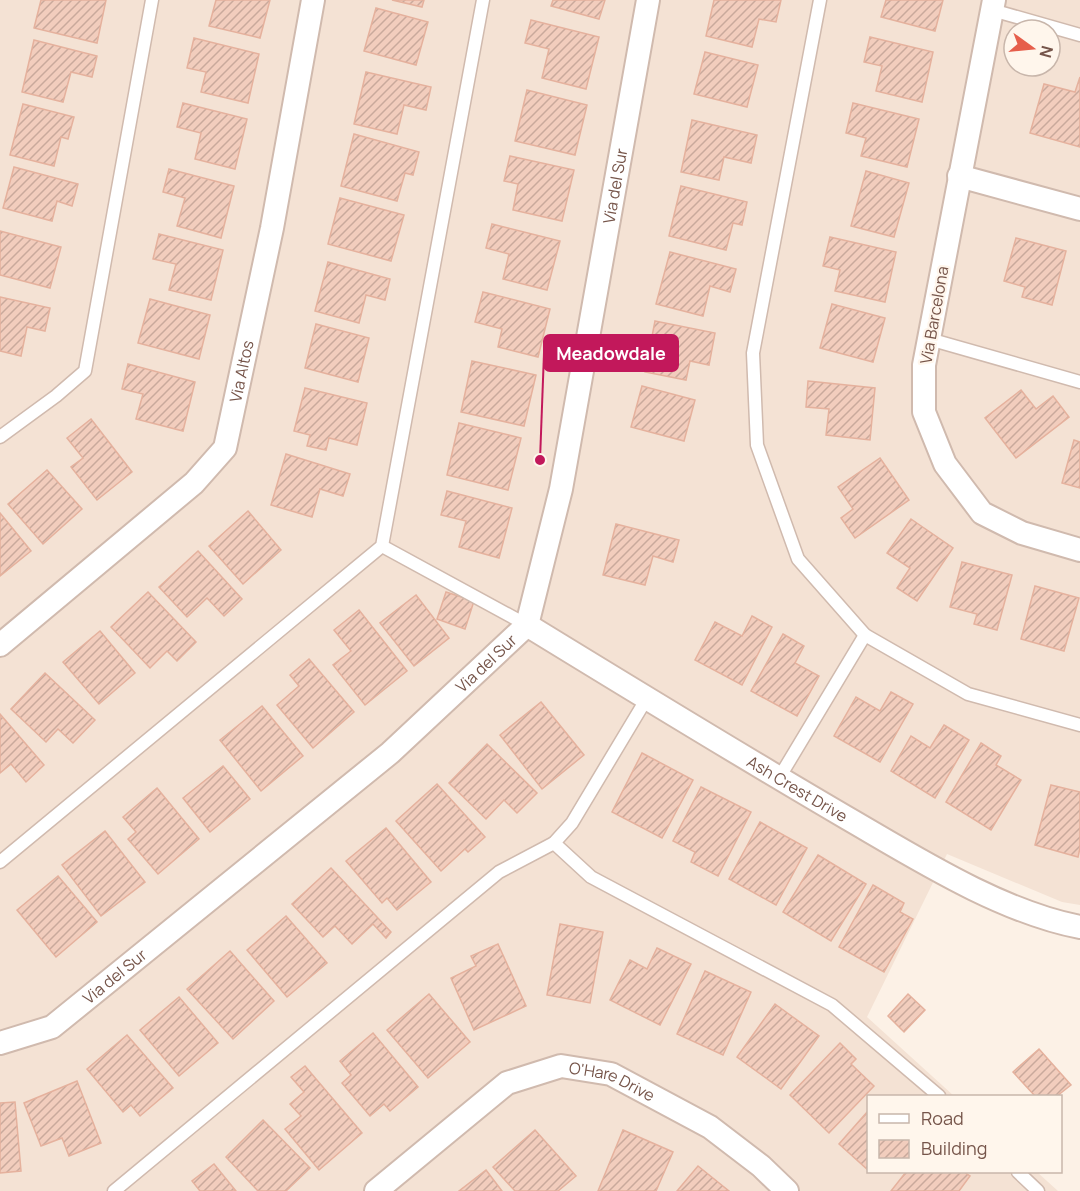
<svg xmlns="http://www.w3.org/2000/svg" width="1080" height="1191" viewBox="0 0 1080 1191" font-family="Manrope,sans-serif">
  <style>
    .residential { fill: #f4e2d4; fill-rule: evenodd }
    .building { fill: url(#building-hatch); stroke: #e5b19d; stroke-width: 1.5 }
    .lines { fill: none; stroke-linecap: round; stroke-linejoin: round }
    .lane-casing { stroke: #d0baae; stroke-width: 15 }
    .street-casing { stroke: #d0baae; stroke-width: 26 }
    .lane { stroke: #fff; stroke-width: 12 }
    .street { stroke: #fff; stroke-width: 22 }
    .labels { text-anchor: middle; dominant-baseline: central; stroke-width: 4.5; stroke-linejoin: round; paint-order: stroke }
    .street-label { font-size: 16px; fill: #76554a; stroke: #fff6ec }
    .leader { fill: none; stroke: #c2185b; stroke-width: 2 }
    .callout-dot { fill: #c2185b; stroke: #fff6ec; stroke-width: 2 }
    .callout { fill: #c2185b; stroke: #c2185b; stroke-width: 2 }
    .callout-label { font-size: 18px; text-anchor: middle; font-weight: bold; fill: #fff }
  </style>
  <defs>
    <pattern id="building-hatch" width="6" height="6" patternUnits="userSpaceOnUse" patternTransform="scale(1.5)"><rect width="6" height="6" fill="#f2cdbd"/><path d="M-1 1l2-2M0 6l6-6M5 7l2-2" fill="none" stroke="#c9a99c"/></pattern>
  </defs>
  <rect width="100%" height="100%" fill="#fcf1e6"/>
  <!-- residential -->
  <path class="residential" d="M0,0H1080V905L1062,902L947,854L867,1017L954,1096H868V1172H1037L1058,1191H0ZM1014,30H1050V66H1014Z"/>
  <!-- building -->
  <g class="building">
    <polygon points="41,0 106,0 97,43 34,28"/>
    <polygon points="216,0 270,0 260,38 209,26"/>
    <polygon points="392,0 424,0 422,7"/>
    <polygon points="553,0 605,0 599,19 551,6"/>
    <polygon points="714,0 781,0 776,22 759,19 752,47 706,36"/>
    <polygon points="886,0 943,0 935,31 881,17"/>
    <polygon points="376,8 428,22 416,65 364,51"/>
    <polygon points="531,20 599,37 586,89 542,78 549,49 525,43"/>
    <polygon points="870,37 933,52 922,102 876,91 882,66 864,62"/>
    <polygon points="194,38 259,54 248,103 201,92 206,72 187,68"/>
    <polygon points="34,40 97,56 92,77 71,72 63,102 22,92"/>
    <polygon points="705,52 758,65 747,107 694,94"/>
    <polygon points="366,72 431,87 426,110 404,105 397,134 354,124"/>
    <polygon points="1080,77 1080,147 1030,133 1044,84 1075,92"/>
    <polygon points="527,90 587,105 575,155 515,141"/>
    <polygon points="183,103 247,119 235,169 195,159 201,133 177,127"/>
    <polygon points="853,103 919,119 907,167 861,156 866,138 846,133"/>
    <polygon points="23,104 74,117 68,139 61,137 54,166 10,155"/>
    <polygon points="692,120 757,135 751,163 724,157 719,180 681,172"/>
    <polygon points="354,134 419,152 413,175 405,173 397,201 341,186"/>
    <polygon points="510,156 574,170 562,221 513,210 518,184 504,181"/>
    <polygon points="14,167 78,184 72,206 57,201 52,221 3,208"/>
    <polygon points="169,169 234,186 221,238 177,226 185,198 163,192"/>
    <polygon points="866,171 909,183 894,237 851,226"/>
    <polygon points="681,186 747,202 742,225 733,223 726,250 669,236"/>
    <polygon points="340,198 404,215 391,261 328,244"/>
    <polygon points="492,224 560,241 547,290 503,279 509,254 486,248"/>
    <polygon points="0,231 61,247 50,288 0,275"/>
    <polygon points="159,234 223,250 211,300 169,290 176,264 153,259"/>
    <polygon points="830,237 896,252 885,302 835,291 840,270 823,266"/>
    <polygon points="1016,238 1066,251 1052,305 1022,297 1025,287 1004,281"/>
    <polygon points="670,252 736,269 730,292 710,286 703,316 656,304"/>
    <polygon points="328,262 390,279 385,300 366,295 359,323 315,311"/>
    <polygon points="483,292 550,309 538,357 498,347 502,329 475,322"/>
    <polygon points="0,297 50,308 45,331 27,327 21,356 0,351"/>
    <polygon points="150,299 210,315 199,359 138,343"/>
    <polygon points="832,304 885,318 873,362 820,348"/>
    <polygon points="655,321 715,333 709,365 690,361 686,380 645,372"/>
    <polygon points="316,324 369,338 358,382 305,368"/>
    <polygon points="472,361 536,375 524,426 461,412"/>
    <polygon points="128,364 195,382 183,431 136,419 143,394 122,389"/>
    <polygon points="808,381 875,388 870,440 826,435 829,409 806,407"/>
    <polygon points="642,386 695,400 684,441 631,427"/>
    <polygon points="305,388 367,403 357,445 329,438 326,450 307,446 310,435 294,431"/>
    <polygon points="1021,390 1036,409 1053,396 1069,417 1016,458 985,418"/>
    <polygon points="91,419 132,472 97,500 71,467 83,458 67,438"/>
    <polygon points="459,423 521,438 508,490 447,475"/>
    <polygon points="1074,440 1080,442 1080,488 1062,483"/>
    <polygon points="286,454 350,474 343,496 320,489 312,517 271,505"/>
    <polygon points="880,458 909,500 855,538 841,518 853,509 838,487"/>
    <polygon points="47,470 82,509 43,544 8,504"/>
    <polygon points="447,491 512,508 499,558 459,547 466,521 441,515"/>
    <polygon points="248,511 281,550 243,584 209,546"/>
    <polygon points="0,513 31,551 0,576"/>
    <polygon points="911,519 953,548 917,601 897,588 910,568 887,553"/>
    <polygon points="616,524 679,540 673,562 653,556 645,585 603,575"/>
    <polygon points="198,551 242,599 224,616 207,598 187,617 159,587"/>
    <polygon points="962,562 1012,575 997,630 974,624 977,614 950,607"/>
    <polygon points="1035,586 1079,598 1064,651 1021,639"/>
    <polygon points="148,592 196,642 177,661 167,651 150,668 111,627"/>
    <polygon points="446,592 474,601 465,629 437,619"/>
    <polygon points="416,595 449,638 414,666 380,623"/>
    <polygon points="359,610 407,671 365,705 333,665 351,651 334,630"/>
    <polygon points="752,616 772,627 742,685 695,660 715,622 742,636"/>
    <polygon points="100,631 135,673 99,704 63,662"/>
    <polygon points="783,634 804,646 795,663 819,676 797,716 751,691"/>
    <polygon points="309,659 354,712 313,748 277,705 299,686 290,675"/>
    <polygon points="45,673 95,720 73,743 58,729 46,742 11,709"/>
    <polygon points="891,692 913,704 880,762 834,736 856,697 880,711"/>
    <polygon points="541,702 584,755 542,789 500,735"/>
    <polygon points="262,706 303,756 261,791 220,740"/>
    <polygon points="0,714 44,765 26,782 11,764 0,773"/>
    <polygon points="944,725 969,740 935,798 891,771 911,736 930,748"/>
    <polygon points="981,743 1001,756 996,765 1021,780 991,830 946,802"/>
    <polygon points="487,744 537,793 517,813 504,800 486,819 449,783"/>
    <polygon points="642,753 693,780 662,838 612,812"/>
    <polygon points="223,766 250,799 210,832 183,798"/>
    <polygon points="437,784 485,837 468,852 465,849 441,871 396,821"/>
    <polygon points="1051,785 1080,792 1080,848 1078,857 1035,845"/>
    <polygon points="701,787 751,812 718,876 691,862 695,852 673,841"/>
    <polygon points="157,788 199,839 158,874 128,839 136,832 123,817"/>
    <polygon points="760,822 807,848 776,905 729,879"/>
    <polygon points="386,828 431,882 397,910 387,898 382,903 346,861"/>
    <polygon points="105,831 145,882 101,916 62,865"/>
    <polygon points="818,855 866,884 831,941 783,912"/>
    <polygon points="331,868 391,932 386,938 373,924 352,944 335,926 323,937 292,904"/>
    <polygon points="58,876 97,922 56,957 17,910"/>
    <polygon points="873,885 904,903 900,912 913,919 884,972 839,947"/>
    <polygon points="286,916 327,963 287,997 247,950"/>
    <polygon points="560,924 603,932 590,1003 547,995"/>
    <polygon points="498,944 526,1006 474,1030 451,978 476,966 471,956"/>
    <polygon points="657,948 691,964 660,1025 610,1000 630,960 647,969"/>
    <polygon points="230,951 274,1001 233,1039 187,989"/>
    <polygon points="705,971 751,992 723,1055 677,1034"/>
    <polygon points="429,994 470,1042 428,1078 387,1030"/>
    <polygon points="908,994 925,1010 904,1032 888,1016"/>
    <polygon points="179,997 218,1043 179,1076 140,1030"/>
    <polygon points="775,1004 819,1036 781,1089 737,1057"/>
    <polygon points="373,1033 418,1087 390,1111 384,1104 370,1116 342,1083 351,1075 340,1061"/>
    <polygon points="127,1035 173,1088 140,1116 131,1105 123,1112 87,1069"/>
    <polygon points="840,1043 856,1059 851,1064 874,1086 829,1133 790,1095"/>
    <polygon points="1039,1049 1071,1085 1057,1096 1035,1096 1013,1072"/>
    <polygon points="305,1066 362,1133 319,1170 285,1129 301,1116 290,1104 304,1092 291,1077"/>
    <polygon points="77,1081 101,1143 69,1156 62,1138 41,1146 24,1103"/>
    <polygon points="15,1102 21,1171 0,1173 0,1103"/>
    <polygon points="868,1111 868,1170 839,1144"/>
    <polygon points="263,1120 310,1168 286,1191 258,1191 226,1157"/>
    <polygon points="535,1130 576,1176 558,1191 515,1191 493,1167"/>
    <polygon points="623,1130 673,1152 656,1191 598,1191"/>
    <polygon points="214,1164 236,1191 200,1191 192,1181"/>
    <polygon points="698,1166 729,1191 677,1191"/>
    <polygon points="486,1170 502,1191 459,1191"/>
    <polygon points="906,1172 964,1172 970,1176 959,1191 891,1191"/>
  </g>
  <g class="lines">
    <defs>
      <g id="lane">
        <polyline points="820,0 753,353 757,445 798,559 865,635 968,694 1080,725"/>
        <polyline points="992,10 1080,35"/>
        <polyline points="929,339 1080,382"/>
        <polyline points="0,437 56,396 85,371 152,0"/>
        <polyline points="382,546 527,625"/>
        <polyline points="779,778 865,635"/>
        <polyline points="554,843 572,823 647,698"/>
        <polyline points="0,862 382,546 483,0"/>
        <polyline points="1018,1172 1038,1191"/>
        <polyline points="114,1191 499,872 554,843 591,877 832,1005 939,1096"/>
      </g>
      <g id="street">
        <polyline points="994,0 924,365 924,412 945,464 982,513 1022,533 1080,550"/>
        <polyline points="959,176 1080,209"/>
        <path id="s1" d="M527,625C633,690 739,755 847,818C916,858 1001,912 1080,927"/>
        <path id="s2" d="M0,645L194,483L225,448L272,228L313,0"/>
        <path id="s3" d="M0,1043L52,1027L390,753L527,625L561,489L648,0"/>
        <path id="s4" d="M376,1191L507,1083L561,1066L611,1074L710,1127L761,1166L787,1191"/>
      </g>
    </defs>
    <!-- lane casing -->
    <use href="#lane" class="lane-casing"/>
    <!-- street casing -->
    <use href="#street" class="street-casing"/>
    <!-- lane -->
    <use href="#lane" class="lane"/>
    <!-- street -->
    <use href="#street" class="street"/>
  </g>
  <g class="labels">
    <!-- street labels -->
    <g class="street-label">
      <text stroke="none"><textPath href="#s3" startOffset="1125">Via del Sur</textPath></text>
      <text transform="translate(934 315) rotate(-80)">Via Barcelona</text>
      <text stroke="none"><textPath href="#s2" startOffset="378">Via Altos</textPath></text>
      <text stroke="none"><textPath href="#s3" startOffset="621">Via del Sur</textPath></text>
      <text stroke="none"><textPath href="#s1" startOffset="316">Ash Crest Drive</textPath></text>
      <text stroke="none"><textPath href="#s3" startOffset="135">Via del Sur</textPath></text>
      <text stroke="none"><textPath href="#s4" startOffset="280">O'Hare Drive</textPath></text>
    </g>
  </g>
  <!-- callouts -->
  <path class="leader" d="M540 460L544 353"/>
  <circle class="callout-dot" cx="540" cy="460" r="6"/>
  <rect class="callout" x="544" y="335" width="134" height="36" rx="6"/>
  <g class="callout-label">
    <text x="611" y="360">Meadowdale</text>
  </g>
  <!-- legend -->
  <rect x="867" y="1095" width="195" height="78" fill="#fff6ec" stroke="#c8b6ab" stroke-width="1.5"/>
  <rect x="879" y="1114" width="30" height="9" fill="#ffffff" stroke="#c8b6ab" stroke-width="1.5"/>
  <text x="921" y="1125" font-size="18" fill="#76554a">Road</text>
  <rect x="879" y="1140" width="30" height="18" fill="url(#building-hatch)" stroke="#c8b6ab" stroke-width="1.5"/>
  <text x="921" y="1155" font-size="18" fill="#76554a">Building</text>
  <!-- north arrow -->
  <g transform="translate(1032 48) rotate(105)"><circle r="28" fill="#fff6ec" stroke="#c8b6ab" stroke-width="1.5"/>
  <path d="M0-4.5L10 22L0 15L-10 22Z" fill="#e65e4b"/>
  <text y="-9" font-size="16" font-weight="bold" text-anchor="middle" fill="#76554a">N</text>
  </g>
</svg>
